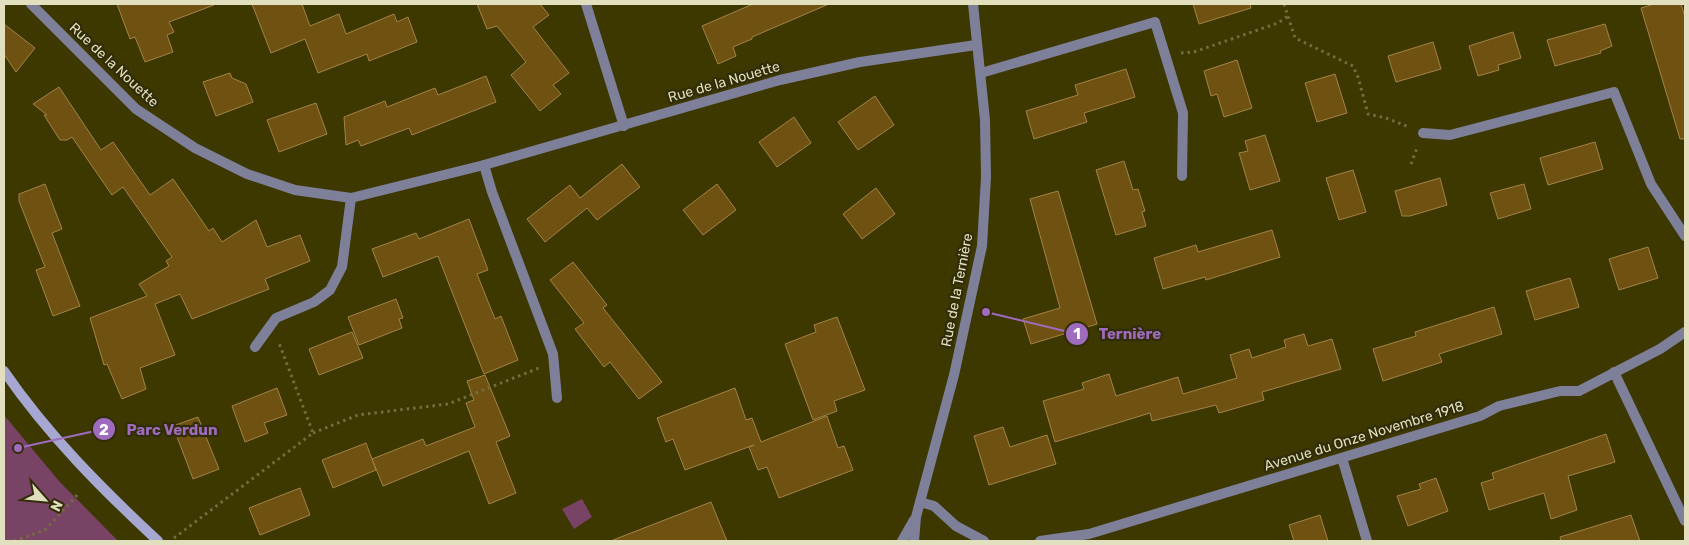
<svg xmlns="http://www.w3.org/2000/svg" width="1689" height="545" viewBox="0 0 1689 545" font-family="Rubik,sans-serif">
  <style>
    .green { fill: #784365 }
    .building { fill: #6f5211; stroke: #a38346 }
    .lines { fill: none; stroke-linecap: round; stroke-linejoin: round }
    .path { stroke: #736e3e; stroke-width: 3; stroke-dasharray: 2.5 4; stroke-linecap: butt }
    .street { stroke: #7e7f99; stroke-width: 10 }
    .secondary { stroke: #a6a8d1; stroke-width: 10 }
    .labels { text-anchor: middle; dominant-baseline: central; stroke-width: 4.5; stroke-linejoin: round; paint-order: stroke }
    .street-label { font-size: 14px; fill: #e2dfbe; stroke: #312d09 }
    .leader { fill: none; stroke: #9f6bbf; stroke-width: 2 }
    .callout-dot { fill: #9f6bbf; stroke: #312d09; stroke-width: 2 }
    .mark-label { font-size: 15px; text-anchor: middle; font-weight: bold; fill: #fff }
    .callout-label { font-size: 15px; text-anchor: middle; font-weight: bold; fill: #9f6bbf; stroke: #312d09; stroke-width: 4.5; stroke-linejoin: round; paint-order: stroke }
  </style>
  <rect width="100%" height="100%" fill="#3d3700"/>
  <!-- green -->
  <g class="green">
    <polygon points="4,415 59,481 118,541 4,541"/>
    <polygon points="582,499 592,517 574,529 562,509"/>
  </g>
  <!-- building -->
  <g class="building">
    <polygon points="117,4 213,4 214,5 169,22 174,32 167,35 173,52 145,62 135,37 130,39"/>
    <polygon points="252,4 302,4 310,26 339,14 346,34 394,14 397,22 408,17 417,42 369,61 367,54 318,73 305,39 271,53"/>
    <polygon points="477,4 540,4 549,15 533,27 569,73 553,85 561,94 540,111 511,75 526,62 497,26 487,29"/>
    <polygon points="753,4 829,4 752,37 752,39 733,47 736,56 718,64 702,26"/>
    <polygon points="1193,4 1250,4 1251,8 1199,24"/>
    <polygon points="1654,4 1681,4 1685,17 1685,139 1680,139 1641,8"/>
    <polygon points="4,24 35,48 16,72 4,54"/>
    <polygon points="1605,24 1612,46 1600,51 1601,53 1555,66 1547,40"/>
    <polygon points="1513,32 1521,58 1498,65 1499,70 1478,76 1469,46"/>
    <polygon points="1433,42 1441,69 1396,82 1388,56"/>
    <polygon points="1237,60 1252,108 1224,117 1217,94 1211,96 1204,71"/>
    <polygon points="1126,69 1135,97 1084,113 1087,122 1034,139 1026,111 1078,95 1075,85"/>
    <polygon points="230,73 232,78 246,84 253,102 216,116 203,82"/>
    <polygon points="1335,74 1347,113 1317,122 1305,83"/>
    <polygon points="486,76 496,102 412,135 409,128 361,146 358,140 346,145 344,117 385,101 387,107 435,88 438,95"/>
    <polygon points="59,87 101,150 113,142 150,195 173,179 209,231 213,228 222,242 256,220 267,247 300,235 310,261 265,279 269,289 192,319 180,294 155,304 175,355 140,368 146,389 122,399 107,364 104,365 90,318 147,296 139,284 169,266 166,261 172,257 123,187 112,195 72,137 67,140 60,140 44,115 47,115 33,104"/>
    <polygon points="875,96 894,125 858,150 838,122"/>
    <polygon points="316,103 327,134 279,152 267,120"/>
    <polygon points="794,117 811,143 777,167 759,142"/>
    <polygon points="1265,135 1280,181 1250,190 1239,153 1248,151 1245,141"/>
    <polygon points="1595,142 1603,169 1548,185 1540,158"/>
    <polygon points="1124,161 1133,190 1138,189 1145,211 1142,212 1146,226 1116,235 1096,170"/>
    <polygon points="622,164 640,187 597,220 587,208 545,242 527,219 570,185 580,198"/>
    <polygon points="1353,170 1366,212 1339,220 1326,178"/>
    <polygon points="1440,178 1447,205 1410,216 1402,216 1395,191"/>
    <polygon points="45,184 62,229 52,233 80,306 53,316 36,270 45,267 19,201 19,194"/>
    <polygon points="717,184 736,210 703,235 683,210"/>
    <polygon points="1524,184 1531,209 1498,219 1490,193"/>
    <polygon points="876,188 895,214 862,239 843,214"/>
    <polygon points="1058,191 1097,324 1031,344 1023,319 1060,308 1030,199"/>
    <polygon points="469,219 488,270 477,274 495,319 501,316 518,360 484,374 438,256 383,277 372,249 416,233 419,239"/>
    <polygon points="1272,230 1280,257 1206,280 1205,277 1163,289 1154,258 1196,245 1198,252"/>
    <polygon points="1648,247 1658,278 1619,290 1609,259"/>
    <polygon points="573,262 607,305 603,308 662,382 639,399 610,362 604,367 575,329 584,323 550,280"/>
    <polygon points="1570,278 1579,307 1535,320 1526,291"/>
    <polygon points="396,299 403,318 399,319 402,328 359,345 348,317"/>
    <polygon points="1494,307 1502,334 1439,354 1442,362 1383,381 1373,349 1416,336 1415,332"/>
    <polygon points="837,317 865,390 834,401 837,411 813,420 785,344 816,332 814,325"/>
    <polygon points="352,332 363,358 319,375 309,349"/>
    <polygon points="1304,334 1308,346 1332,339 1341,369 1262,392 1264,400 1219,413 1216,405 1152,421 1150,413 1055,442 1043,401 1084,389 1082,383 1109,374 1116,396 1178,377 1183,394 1237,378 1230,355 1249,349 1252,358 1286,347 1284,340"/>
    <polygon points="485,375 510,436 496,442 516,493 489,504 469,451 383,486 372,459 423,439 426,446 475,427 466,403 474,400 467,381"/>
    <polygon points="277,388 287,415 264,423 268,433 245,442 232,406"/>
    <polygon points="735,388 746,420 752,418 761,442 827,416 838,448 844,446 853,470 779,498 767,467 758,470 749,447 754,445 685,470 673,439 666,442 657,418"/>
    <polygon points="198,417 219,469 193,479 173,426"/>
    <polygon points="1003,427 1010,447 1047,435 1056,464 989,485 974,436"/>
    <polygon points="1606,434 1615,462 1568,476 1577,510 1551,519 1544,493 1489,510 1481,483 1494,479 1492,473"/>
    <polygon points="366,443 376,470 333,488 322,460"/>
    <polygon points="1436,478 1448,511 1408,526 1397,496 1421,489 1419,484"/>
    <polygon points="300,488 310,515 260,535 249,508"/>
    <polygon points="711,502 727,541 613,541 613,540"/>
    <polygon points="1320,515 1328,541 1294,541 1289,525"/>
    <polygon points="1631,515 1640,541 1561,541 1560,537"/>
  </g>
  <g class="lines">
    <!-- path -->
    <g class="path">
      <polyline points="1284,4 1295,38 1353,66 1358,77 1368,114 1386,118 1409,127"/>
      <polyline points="1181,53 1194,52 1278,23 1288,16"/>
      <polyline points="1411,164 1417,148"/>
      <polyline points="313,433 358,415 448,404 539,368"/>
      <polyline points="174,538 313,433 279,343"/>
      <polyline points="14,541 45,530 80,492"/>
    </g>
    <!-- street -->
    <g class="street">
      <polyline points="31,4 136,109 195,148 247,174 295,190 351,198 484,165 780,80 860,62 976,45"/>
      <polyline points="586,4 624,126"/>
      <polyline points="981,73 1155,22 1183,113 1182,176"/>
      <polyline points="1423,133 1450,135 1614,92 1651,184 1685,236"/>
      <polyline points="484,165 492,192 553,354 557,398"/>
      <polyline points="255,347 276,318 314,302 330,290 342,267 351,198"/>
      <polyline points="1614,372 1685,521"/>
      <polyline points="1342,458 1367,541"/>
      <polyline points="920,502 934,506 956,526 984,541"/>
      <polyline points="902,541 914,520"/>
      <polyline points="914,541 916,517 954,375 982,246 986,177 985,120 973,4"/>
      <polyline points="1040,541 1089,534 1480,416 1499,406 1560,391 1579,391 1660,349 1685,332"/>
    </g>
    <!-- secondary -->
    <path class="secondary" d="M4,371C48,435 102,489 158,541"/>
  </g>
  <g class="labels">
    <!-- street labels -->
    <g class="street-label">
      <text transform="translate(114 65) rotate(43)">Rue de la Nouette</text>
      <text transform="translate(724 82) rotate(-16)">Rue de la Nouette</text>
      <text transform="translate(957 290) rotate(-79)">Rue de la Ternière</text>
      <text transform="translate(1364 436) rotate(-17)">Avenue du Onze Novembre 1918</text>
    </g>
  </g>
  <!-- callouts -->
  <path class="leader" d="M986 312L1077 334M18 448L104 429"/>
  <g class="callout-dot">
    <circle cx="986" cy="312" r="5"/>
    <circle cx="18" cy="448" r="5"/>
    <circle cx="1077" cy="334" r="12"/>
    <circle cx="104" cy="429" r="12"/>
  </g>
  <g class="mark-label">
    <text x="1077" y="339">1</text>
    <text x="104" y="435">2</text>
  </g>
  <g class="callout-label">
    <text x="1130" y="339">Ternière</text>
    <text x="172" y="435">Parc Verdun</text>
  </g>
  <!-- border -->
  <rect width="1689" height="545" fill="none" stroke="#e2dfbe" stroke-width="10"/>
  <!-- north arrow -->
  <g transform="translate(45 500) rotate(117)" stroke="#312d09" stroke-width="4" paint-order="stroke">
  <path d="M0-4L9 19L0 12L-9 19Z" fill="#e2dfbe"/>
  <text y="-8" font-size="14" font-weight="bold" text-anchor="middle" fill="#e2dfbe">N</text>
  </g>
</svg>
